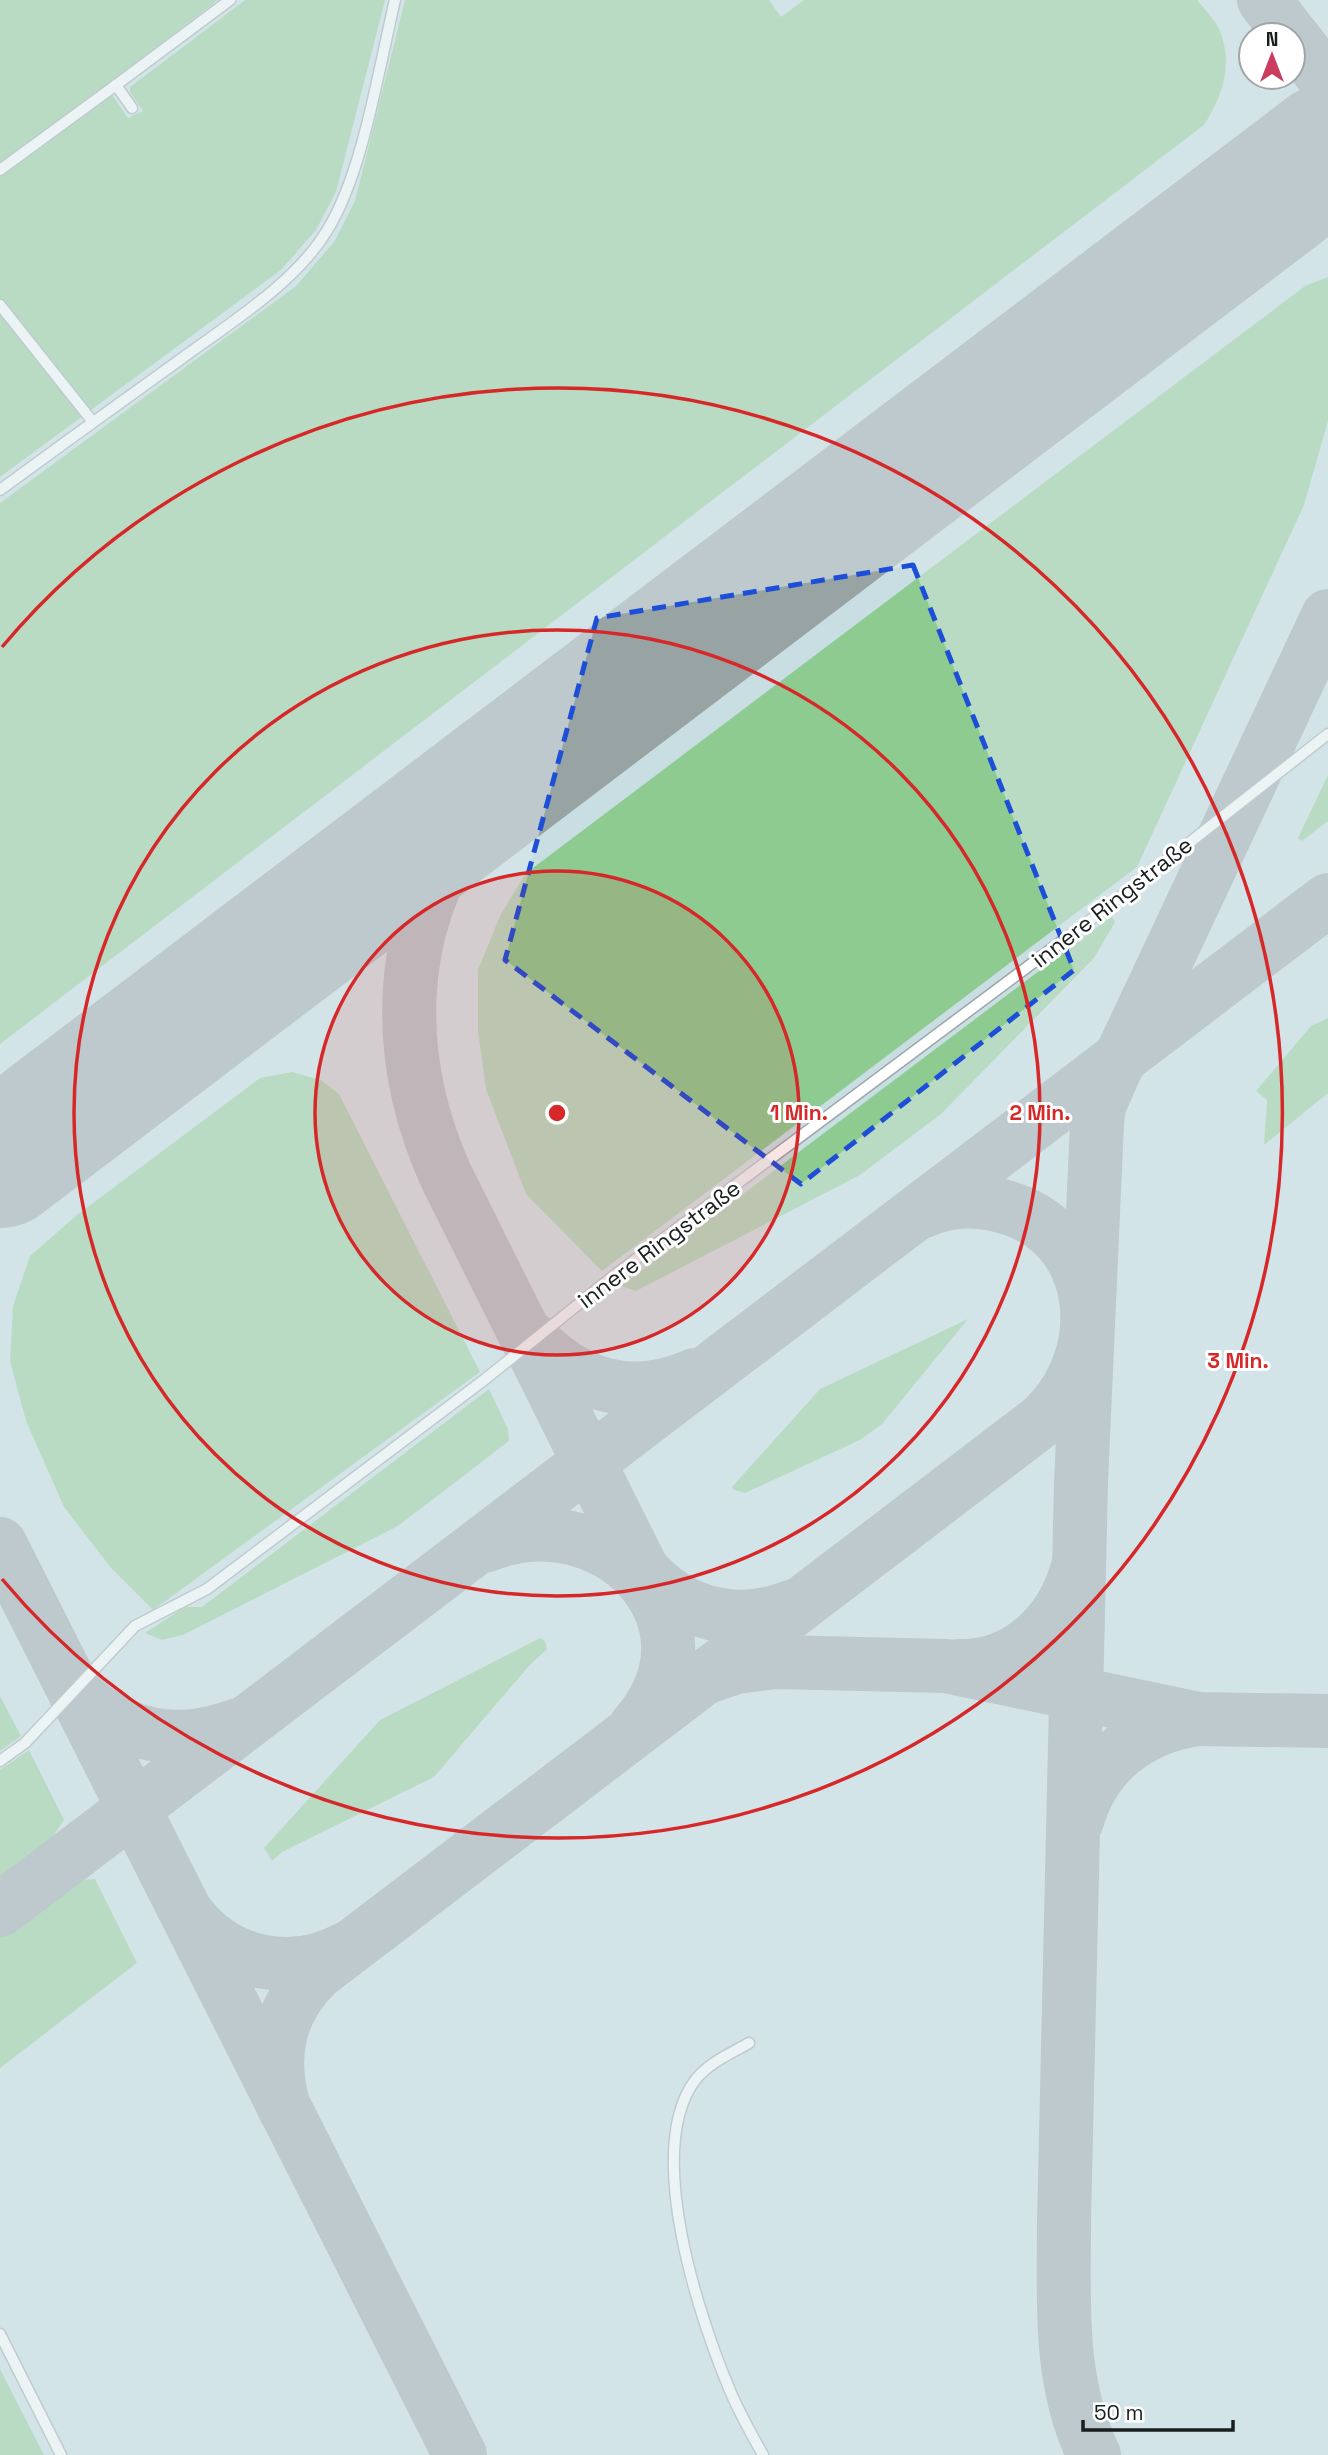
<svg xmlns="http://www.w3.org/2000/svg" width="1328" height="2455" viewBox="0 0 1328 2455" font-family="'Space Grotesk',sans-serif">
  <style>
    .built { fill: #c8dee2; fill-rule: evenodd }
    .green { fill: #8ecb91 }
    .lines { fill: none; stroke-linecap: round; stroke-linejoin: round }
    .taxiway { stroke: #98a3a4; stroke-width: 54 }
    .runway { stroke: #98a3a4; stroke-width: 136 }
    .service-casing { stroke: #9ba7a9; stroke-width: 13 }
    .service { stroke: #fff; stroke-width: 10 }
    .marked { fill: none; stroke: #1d4ed8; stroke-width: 5; stroke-dasharray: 14 9; stroke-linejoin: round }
    .ring { fill: none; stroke: #d62828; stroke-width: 3.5 }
    .labels { text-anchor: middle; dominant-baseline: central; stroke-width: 6; stroke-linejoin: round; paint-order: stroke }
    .street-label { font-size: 23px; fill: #181d1e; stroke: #fff }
    .centre { fill: #d62828; stroke: #fff; stroke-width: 3.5 }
    .ring-label { font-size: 21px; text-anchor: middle; font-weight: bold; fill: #d62828; stroke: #fff; stroke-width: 6; stroke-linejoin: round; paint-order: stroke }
  </style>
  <rect width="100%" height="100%" fill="#ddeaec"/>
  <!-- built -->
  <path class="built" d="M0,0H1328V2455H0ZM1251,35H1293V77H1251Z"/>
  <!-- green -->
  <g class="green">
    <polygon points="0,0 218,0 106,86 128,118 143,111 130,92 130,87 245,0 385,0 336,192 316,230 281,270 0,477"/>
    <path d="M405,0H769L781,17L804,0H1197C1204,9 1216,20 1220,31C1233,65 1223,96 1204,125L0,1044V503L296,286L334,242L355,201Z"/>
    <polygon points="1328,277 1328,421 1304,505 1137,867 602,1271 526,1194 486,1089 478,1031 478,970 500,916 525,874 1305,286"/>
    <polygon points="1328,775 1328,821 1302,841 1298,838"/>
    <polygon points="1112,916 1115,922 1094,958 941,1114 860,1175 636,1291 621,1286"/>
    <polygon points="1328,1018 1328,1093 1264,1145 1267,1100 1256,1091 1311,1026"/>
    <polygon points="292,1072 321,1080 339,1094 480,1372 153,1610 112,1569 64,1507 26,1421 10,1361 13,1306 30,1256 77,1215 260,1078"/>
    <polygon points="968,1319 882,1424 860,1440 745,1493 734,1490 732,1487 820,1389"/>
    <polygon points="489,1389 508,1429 509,1441 398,1526 183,1635 162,1640 145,1633 185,1607 202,1607"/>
    <polygon points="540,1638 545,1641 547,1649 528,1667 434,1777 282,1852 272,1861 264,1848 380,1720"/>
    <polygon points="0,1696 21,1736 0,1751"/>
    <polygon points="29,1750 64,1820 45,1848 0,1885 0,1770"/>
    <polygon points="95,1879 137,1963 0,2068 0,1934 64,1886 76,1880"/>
    <polygon points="0,2369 44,2455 0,2455"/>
  </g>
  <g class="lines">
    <!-- taxiway -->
    <g class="taxiway">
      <polyline points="1264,0 1291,35"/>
      <polyline points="1293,37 1328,83"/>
      <path d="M555,740C524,767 494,794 469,827C392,930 395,1063 446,1176L655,1595"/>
      <polyline points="0,1164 31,1137"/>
      <path d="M530,1337C576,1386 631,1403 695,1375"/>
      <polyline points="0,1544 460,2455"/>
      <path d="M485,1546C602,1496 729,1619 636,1726"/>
      <path d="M642,1569C682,1616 738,1628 794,1606"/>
      <path d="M958,1666C1017,1668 1062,1624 1077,1570"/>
      <polyline points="713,1675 736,1667 776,1662 946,1666 1198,1719 1328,1721"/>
      <path d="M76,1693C122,1737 178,1748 238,1725"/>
      <path d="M1077,1821C1093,1762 1140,1727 1198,1719"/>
      <polyline points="0,1910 1328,900"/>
      <path d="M190,1917C228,1965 292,1977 345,1949"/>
      <path d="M284,2108C269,2056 278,2010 318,1972L1040,1422C1115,1355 1102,1225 993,1204C968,1199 942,1202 919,1213"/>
      <path d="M1094,2455C1058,2383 1064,2300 1064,2222L1081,1483L1097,1123L1099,1106L1112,1076L1328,616"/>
    </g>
    <!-- runway -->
    <polyline class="runway" points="0,1160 1328,152"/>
    <defs>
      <g id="service">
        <polyline points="132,108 116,85 230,0"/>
        <polyline points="0,170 116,85"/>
        <polyline points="0,305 93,422"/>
        <path d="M0,490C60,446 121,402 181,359C230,323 297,282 328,229C363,172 379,67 395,0"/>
        <polyline points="0,1761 25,1743 135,1626 207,1589 484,1380 616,1274 1097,915 1328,734"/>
        <path d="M749,2043C730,2054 710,2062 696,2079C642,2149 700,2320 731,2393C740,2414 752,2435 763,2455"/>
        <polyline points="0,2334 61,2455"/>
      </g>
    </defs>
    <!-- service casing -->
    <use href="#service" class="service-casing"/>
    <!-- service -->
    <use href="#service" class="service"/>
  </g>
  <!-- marked area -->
  <path d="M0 0H1328V2455H0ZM913,565L1074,970L801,1184L505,960L597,618Z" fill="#ddeaec" fill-opacity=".55" fill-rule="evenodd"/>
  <path class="marked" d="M913,565L1074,970L801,1184L505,960L597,618Z"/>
  <!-- distance rings -->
  <circle cx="557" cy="1113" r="242" fill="#d62828" fill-opacity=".12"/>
  <g class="ring">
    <circle cx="557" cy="1113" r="242"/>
    <circle cx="557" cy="1113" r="483"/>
    <path d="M2 647A725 725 0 1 1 2 1579"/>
  </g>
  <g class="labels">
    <!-- street labels -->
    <g class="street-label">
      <text transform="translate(1112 902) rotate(-38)">innere Ringstraße</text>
      <text transform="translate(659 1244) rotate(-37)">innere Ringstraße</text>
    </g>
  </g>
  <circle cx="557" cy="1113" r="10" class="centre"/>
  <g class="ring-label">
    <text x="799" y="1120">1 Min.</text>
    <text x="1040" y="1120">2 Min.</text>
    <text x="1238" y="1368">3 Min.</text>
  </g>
  <!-- north arrow -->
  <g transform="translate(1272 56)"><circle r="33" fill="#ffffff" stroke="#a3a5a5" stroke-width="2"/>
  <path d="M0-5L12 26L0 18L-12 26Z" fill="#cb3c5f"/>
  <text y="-10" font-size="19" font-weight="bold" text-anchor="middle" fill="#181d1e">N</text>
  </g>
  <!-- scale -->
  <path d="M1083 2420v10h150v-10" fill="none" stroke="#181d1e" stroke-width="3.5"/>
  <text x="1094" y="2420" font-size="21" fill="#181d1e" stroke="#ffffff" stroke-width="5" paint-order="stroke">50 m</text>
</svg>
